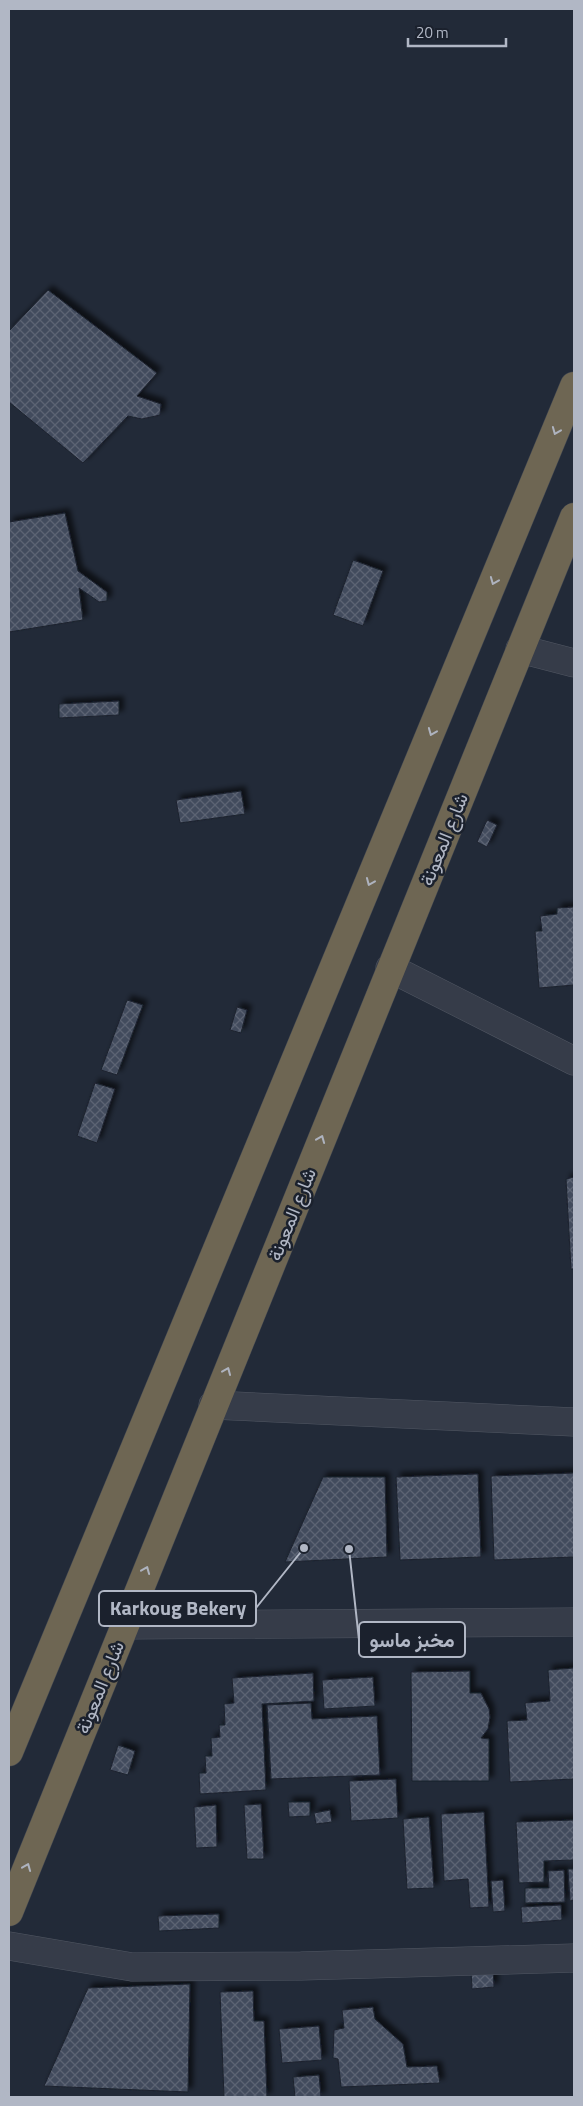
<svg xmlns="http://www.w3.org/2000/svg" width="583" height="2106" viewBox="0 0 583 2106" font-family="'Titillium Web',Vazirmatn,sans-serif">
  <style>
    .building { fill: url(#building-cross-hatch); stroke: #1d232f; filter: url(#shadow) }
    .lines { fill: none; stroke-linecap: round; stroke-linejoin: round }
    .minor-casing { stroke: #515763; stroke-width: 29 }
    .highway-casing { stroke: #3e4450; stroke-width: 29 }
    .minor { stroke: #363c49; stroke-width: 28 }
    .highway { stroke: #6e6653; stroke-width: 28 }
    .oneway { stroke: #aeb3bf }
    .labels { text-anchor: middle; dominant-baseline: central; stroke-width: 5; stroke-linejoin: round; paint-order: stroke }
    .street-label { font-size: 19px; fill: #b1b7c5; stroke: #1b212d }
    .leader { fill: none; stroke: #b1b7c5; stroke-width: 2 }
    .callout-dot { fill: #b1b7c5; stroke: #1b212d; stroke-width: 2 }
    .callout { fill: #1b212d; stroke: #b1b7c5; stroke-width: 2 }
    .callout-label { font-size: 20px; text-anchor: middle; font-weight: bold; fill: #b1b7c5 }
  </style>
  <defs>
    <pattern id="building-cross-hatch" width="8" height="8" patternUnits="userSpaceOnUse" patternTransform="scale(1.25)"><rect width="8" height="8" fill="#434c5d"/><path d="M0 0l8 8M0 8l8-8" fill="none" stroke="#5c6473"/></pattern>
    <filter id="shadow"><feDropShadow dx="4.5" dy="-4.5" stdDeviation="2.5" flood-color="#0009"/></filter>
  </defs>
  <rect width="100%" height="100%" fill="#222a38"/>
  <!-- building -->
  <g class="building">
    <polygon points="48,290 157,373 137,396 161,404 160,415 142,419 128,416 83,463 9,402 9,331"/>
    <polygon points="65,513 78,571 107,592 107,601 99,602 79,588 83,620 9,632 9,522"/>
    <polygon points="353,560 383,571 363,626 333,615"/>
    <polygon points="119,701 119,715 59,718 59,704"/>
    <polygon points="241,791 245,814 180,823 176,800"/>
    <polygon points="487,820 497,825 487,847 477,842"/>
    <polygon points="574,907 574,985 539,988 535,931 542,931 540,916 557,914 557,908"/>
    <polygon points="127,1000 143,1005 117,1075 101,1070"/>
    <polygon points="237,1007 247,1010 241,1033 230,1030"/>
    <polygon points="95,1083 115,1089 97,1143 77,1136"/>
    <polygon points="574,1177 574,1269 571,1269 566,1179"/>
    <polygon points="574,1473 574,1557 494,1560 491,1476"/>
    <polygon points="478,1474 481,1557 400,1560 396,1477"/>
    <polygon points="323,1477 385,1477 387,1557 285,1562"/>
    <polygon points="574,1668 574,1779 510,1782 507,1721 527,1720 525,1703 550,1701 548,1670"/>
    <polygon points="470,1671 470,1693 481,1693 489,1709 490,1717 488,1729 481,1738 489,1739 489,1781 412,1781 411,1672"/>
    <polygon points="313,1673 314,1701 262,1704 266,1790 200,1794 199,1773 206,1773 205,1756 212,1756 211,1738 220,1737 219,1725 225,1725 224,1704 234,1703 232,1678"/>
    <polygon points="373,1677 375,1706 324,1709 322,1680"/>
    <polygon points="311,1703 312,1719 377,1716 380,1775 271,1779 267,1705"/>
    <polygon points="118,1745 135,1751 128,1775 110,1770"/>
    <polygon points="396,1779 398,1818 351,1821 349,1781"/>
    <polygon points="288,1802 310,1802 310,1816 289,1817"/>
    <polygon points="261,1804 264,1859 247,1859 244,1805"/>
    <polygon points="216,1805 217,1847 196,1848 194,1807"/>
    <polygon points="330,1810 332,1822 316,1824 314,1813"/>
    <polygon points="484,1812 489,1907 470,1908 468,1879 444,1881 441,1814"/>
    <polygon points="429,1817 434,1888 407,1889 403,1819"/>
    <polygon points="574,1820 574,1860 544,1861 544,1882 519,1883 516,1822"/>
    <polygon points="568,1869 574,1869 574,1900 570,1901"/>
    <polygon points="564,1870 565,1902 525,1903 525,1888 549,1888 548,1871"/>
    <polygon points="503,1880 505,1911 493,1912 491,1881"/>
    <polygon points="561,1905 562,1920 522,1923 521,1907"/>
    <polygon points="219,1914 219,1928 159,1931 158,1916"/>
    <polygon points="493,1967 494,1987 472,1989 471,1969"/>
    <polygon points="190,1984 188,2092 44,2086 88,1988"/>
    <polygon points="253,1991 254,2021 264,2021 267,2097 224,2097 220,1992"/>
    <polygon points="373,2007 375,2019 403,2044 407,2067 437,2066 440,2083 341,2087 338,2059 333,2058 334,2030 344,2028 342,2010"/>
    <polygon points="319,2026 322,2060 282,2063 279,2029"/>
    <polygon points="319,2075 321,2097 295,2097 293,2077"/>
  </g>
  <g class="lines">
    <defs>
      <g id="minor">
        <polyline points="520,649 574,663"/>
        <polyline points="390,968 574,1061"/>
        <polyline points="213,1405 574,1422"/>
        <polyline points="124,1625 574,1622"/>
        <polyline points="9,1946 132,1967 301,1966 574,1958"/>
      </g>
      <g id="highway">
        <polyline points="9,1752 574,386"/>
        <polyline points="9,1912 574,517"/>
      </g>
    </defs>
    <!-- minor casing -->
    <use href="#minor" class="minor-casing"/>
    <!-- highway casing -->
    <use href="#highway" class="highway-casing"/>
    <!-- minor -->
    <use href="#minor" class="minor"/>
    <!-- highway -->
    <use href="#highway" class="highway"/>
  </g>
  <!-- one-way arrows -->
  <defs><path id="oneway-chevron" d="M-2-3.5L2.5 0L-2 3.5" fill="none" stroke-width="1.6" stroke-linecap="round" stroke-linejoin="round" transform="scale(1.25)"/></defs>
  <g class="oneway">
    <use href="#oneway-chevron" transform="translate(556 431) rotate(112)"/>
    <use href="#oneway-chevron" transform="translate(494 581) rotate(112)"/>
    <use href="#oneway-chevron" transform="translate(432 732) rotate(112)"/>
    <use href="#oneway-chevron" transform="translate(370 882) rotate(113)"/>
    <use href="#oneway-chevron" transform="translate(321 1139) rotate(-68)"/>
    <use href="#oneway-chevron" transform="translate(227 1371) rotate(-67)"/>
    <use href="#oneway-chevron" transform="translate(146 1570) rotate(-68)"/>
    <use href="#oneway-chevron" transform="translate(27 1867) rotate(-68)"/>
  </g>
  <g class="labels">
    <!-- street labels -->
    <g class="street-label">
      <text transform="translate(443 839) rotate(-68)">شارع المعونة</text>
      <text transform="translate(291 1214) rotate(-68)">شارع المعونة</text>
      <text transform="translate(99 1687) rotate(-68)">شارع المعونة</text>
    </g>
  </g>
  <!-- callouts -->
  <path class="leader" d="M304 1548L256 1608M349 1549L359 1640"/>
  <g class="callout-dot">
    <circle cx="304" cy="1548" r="5"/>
    <circle cx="349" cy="1549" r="5"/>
  </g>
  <g class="callout">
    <rect x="99" y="1591" width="157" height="35" rx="5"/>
    <rect x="359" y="1622" width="106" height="35" rx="5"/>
  </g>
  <g class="callout-label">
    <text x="178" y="1615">Karkoug Bekery</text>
    <text x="412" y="1647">مخبز ماسو</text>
  </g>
  <!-- border -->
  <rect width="583" height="2106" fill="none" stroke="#b1b7c5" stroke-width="20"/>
  <!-- scale -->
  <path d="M408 38v8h98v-8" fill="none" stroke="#b1b7c5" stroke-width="2.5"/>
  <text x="416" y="38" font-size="15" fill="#b1b7c5" stroke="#1b212d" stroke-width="4" paint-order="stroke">20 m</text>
</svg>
